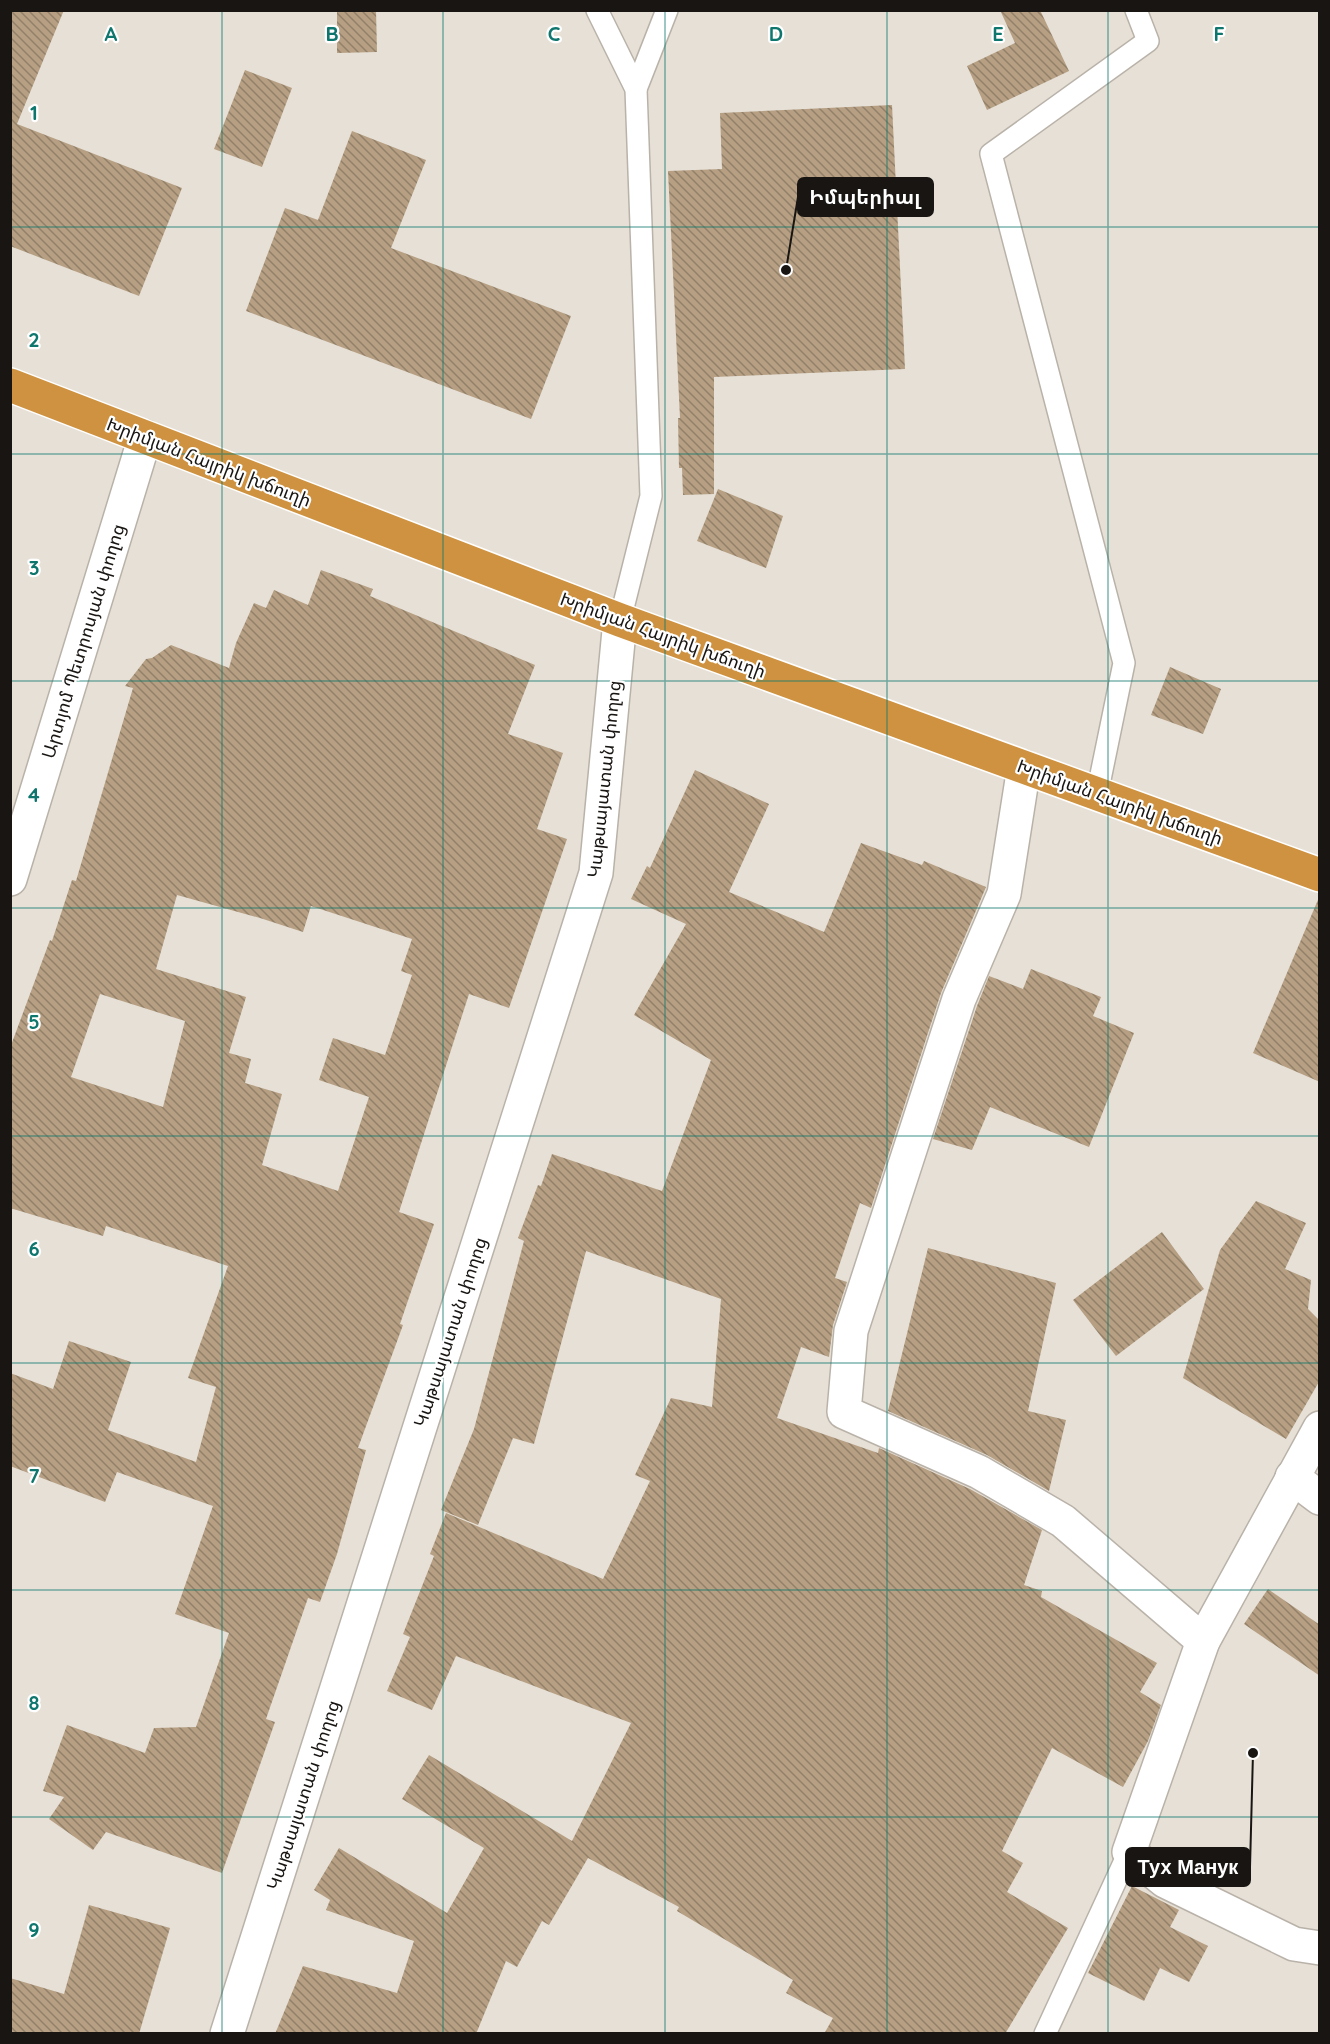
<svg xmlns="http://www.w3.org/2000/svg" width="1330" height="2044" viewBox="0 0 1330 2044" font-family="Quicksand,'Noto Sans Armenian',sans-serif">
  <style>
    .building { fill: url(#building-back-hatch); fill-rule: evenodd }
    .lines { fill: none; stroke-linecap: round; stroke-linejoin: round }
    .service-casing { stroke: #b9b2a9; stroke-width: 24 }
    .minor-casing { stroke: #b9b2a9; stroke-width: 36 }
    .trunk-casing { stroke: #fff; stroke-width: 36 }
    .service { stroke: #fff; stroke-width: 21 }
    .minor { stroke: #fff; stroke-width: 33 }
    .trunk { stroke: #ce9240; stroke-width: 33 }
    .grid { fill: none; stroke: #0f766e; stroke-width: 1.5; stroke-opacity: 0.55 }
    .labels { text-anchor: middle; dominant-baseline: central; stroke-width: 4.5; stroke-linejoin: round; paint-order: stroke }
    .street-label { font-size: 18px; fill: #181512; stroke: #fff }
    .grid-label { font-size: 20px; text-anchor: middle; font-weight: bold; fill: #0f766e; stroke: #fff; stroke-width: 4.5; stroke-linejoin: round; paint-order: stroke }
    .leader { fill: none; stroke: #181512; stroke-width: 2 }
    .callout-dot { fill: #181512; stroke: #fff; stroke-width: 2 }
    .callout { fill: #181512; stroke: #181512; stroke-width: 2 }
    .callout-label { font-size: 20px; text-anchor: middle; font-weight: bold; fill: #fff }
  </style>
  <defs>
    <pattern id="building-back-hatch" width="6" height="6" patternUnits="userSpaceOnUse" patternTransform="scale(1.5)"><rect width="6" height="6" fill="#b69f82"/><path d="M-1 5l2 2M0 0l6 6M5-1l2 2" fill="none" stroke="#938069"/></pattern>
  </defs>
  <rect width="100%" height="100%" fill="#e7e0d6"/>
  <!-- building -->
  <g class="building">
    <polygon points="10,10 64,10 17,124 182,188 139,296 10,246"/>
    <polygon points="337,10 376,10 377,52 337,53"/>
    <polygon points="1000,10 1040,10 1069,71 987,110 967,66 1015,43"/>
    <polygon points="245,70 292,88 262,167 214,149"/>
    <polygon points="892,105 905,369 714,377 714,494 683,495 682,468 679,468 678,418 680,418 668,171 722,169 720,113"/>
    <polygon points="352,131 426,160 391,248 571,316 531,419 246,311 285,208 318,220"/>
    <polygon points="718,489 783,516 766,568 697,541"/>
    <path d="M321,570L373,589L370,596L535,665L508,734L563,753L537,829L567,839L509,1008L469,994L399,1212L434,1224L400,1324L403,1325L358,1448L366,1450L337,1554L320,1602L308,1598L266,1719L275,1722L222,1873L106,1832L93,1850L49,1819L64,1797L43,1791L67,1725L145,1753L154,1728L196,1727L229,1633L175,1614L213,1506L117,1472L105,1502L10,1466V1373L53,1389L69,1341L131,1362L108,1430L196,1462L216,1387L188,1378L228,1266L106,1226L103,1236L10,1208V1048L50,940L52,941L72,880L76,881L133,688L125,686L146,659L152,658L171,645L229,668L236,643L254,603L266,608L274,590L308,605ZM177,895L260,918L303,932L311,906L412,939L401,971L412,975L385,1055L333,1038L319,1080L369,1097L338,1191L262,1165L282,1094L245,1083L251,1059L229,1053L246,997L156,969ZM100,994L185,1021L163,1107L71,1077Z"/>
    <polygon points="1170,667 1221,689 1203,734 1151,715"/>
    <polygon points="695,770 769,804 729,892 824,932 861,843 922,865 924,861 986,887 941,993 871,1208 860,1203 835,1278 847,1282 833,1325 829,1357 801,1347 777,1418 878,1453 879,1448 970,1489 1042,1530 1024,1585 1042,1591 1041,1597 1157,1663 1140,1692 1161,1705 1148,1741 1123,1787 1052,1748 1002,1851 1023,1863 1007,1892 1068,1928 1005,2034 824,2034 833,2018 786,1993 793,1980 677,1911 679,1907 588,1858 549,1925 542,1921 517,1967 506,1961 476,2034 275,2034 303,1966 397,1993 414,1941 326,1910 330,1900 314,1890 339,1848 447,1913 484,1848 402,1799 429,1755 572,1841 631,1723 456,1656 432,1710 387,1691 410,1637 403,1634 434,1556 430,1554 446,1513 603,1579 650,1481 635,1475 671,1398 712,1407 721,1299 586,1251 534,1444 513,1438 478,1525 441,1510 474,1429 524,1241 518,1238 538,1185 541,1186 552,1154 662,1191 711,1060 634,1015 686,924 631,899 647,866 650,868"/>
    <polygon points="1320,895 1320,1082 1253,1053"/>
    <polygon points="1031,969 1101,997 1093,1016 1134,1033 1089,1147 990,1107 972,1150 933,1139 977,1006 989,976 1023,989"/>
    <polygon points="1256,1201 1306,1223 1285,1269 1311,1280 1308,1309 1320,1321 1320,1380 1286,1439 1183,1378 1220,1250"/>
    <polygon points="1162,1232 1204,1289 1116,1356 1073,1300"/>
    <polygon points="928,1248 1056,1283 1028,1411 1066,1420 1049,1491 987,1455 888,1411"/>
    <polygon points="1268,1589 1320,1625 1320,1676 1244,1624"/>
    <polygon points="1132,1886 1179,1910 1170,1927 1208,1946 1189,1982 1160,1968 1144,2001 1088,1973"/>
    <polygon points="89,1905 170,1928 139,2034 10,2034 10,1978 64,1994"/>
  </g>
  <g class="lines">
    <defs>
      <g id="service">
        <polyline points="597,10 636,89 651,496 620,620"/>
        <polyline points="636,89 667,10"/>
        <polyline points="1097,794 1124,663 991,154 1148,41 1136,10"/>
        <polyline points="1045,2034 1129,1852"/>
      </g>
      <g id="minor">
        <polyline points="1024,767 1004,894 959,999 851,1331 844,1412 979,1472 1063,1521 1203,1641"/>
        <polyline points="10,879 145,437"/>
        <polyline points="1320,1428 1203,1641 1129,1852 1165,1881 1294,1944 1320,1948"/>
        <polyline points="1292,1477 1320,1498"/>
        <polyline points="227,2034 596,873 620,620"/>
      </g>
      <polyline id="trunk" points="10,385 620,620 1320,875"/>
    </defs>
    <!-- service casing -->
    <use href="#service" class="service-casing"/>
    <!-- minor casing -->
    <use href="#minor" class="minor-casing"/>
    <!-- trunk casing -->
    <use href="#trunk" class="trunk-casing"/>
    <!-- service -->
    <use href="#service" class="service"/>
    <!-- minor -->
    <use href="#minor" class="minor"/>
    <!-- trunk -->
    <use href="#trunk" class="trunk"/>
  </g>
  <!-- grid -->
  <path class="grid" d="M222,10V2034M443,10V2034M665,10V2034M887,10V2034M1108,10V2034M10,227H1320M10,454H1320M10,681H1320M10,908H1320M10,1136H1320M10,1363H1320M10,1590H1320M10,1817H1320"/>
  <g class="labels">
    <!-- street labels -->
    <g class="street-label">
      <text transform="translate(209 462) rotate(21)">Խրիմյան Հայրիկ խճուղի</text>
      <text transform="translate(663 635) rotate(20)">Խրիմյան Հայրիկ խճուղի</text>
      <text transform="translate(83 641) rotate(-73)">Արտյոմ Պետրոսյան փողոց</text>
      <text transform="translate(604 779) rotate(-84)">Կաթսայատան փողոց</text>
      <text transform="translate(1120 802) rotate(20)">Խրիմյան Հայրիկ խճուղի</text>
      <text transform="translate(450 1332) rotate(-72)">Կաթսայատան փողոց</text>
      <text transform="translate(303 1795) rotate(-72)">Կաթսայատան փողոց</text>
    </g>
  </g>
  <g class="grid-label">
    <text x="111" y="41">A</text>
    <text x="332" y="41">B</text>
    <text x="554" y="41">C</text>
    <text x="776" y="41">D</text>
    <text x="998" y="41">E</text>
    <text x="1219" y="41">F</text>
    <text x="34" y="120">1</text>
    <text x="34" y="347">2</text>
    <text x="34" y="575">3</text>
    <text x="34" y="802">4</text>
    <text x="34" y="1029">5</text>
    <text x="34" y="1256">6</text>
    <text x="34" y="1483">7</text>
    <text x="34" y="1710">8</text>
    <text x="34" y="1937">9</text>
  </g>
  <!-- callouts -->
  <path class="leader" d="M786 270L798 197M1253 1753L1250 1867"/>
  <g class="callout-dot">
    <circle cx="786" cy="270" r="6"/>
    <circle cx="1253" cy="1753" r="6"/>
  </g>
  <g class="callout">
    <rect x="798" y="178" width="135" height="38" rx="6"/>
    <rect x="1126" y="1848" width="124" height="38" rx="6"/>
  </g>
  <g class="callout-label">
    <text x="865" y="204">Իմպերիալ</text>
    <text x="1188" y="1874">Тух Манук</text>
  </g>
  <!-- border -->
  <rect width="1330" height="2044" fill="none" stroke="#181512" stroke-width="24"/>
</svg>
